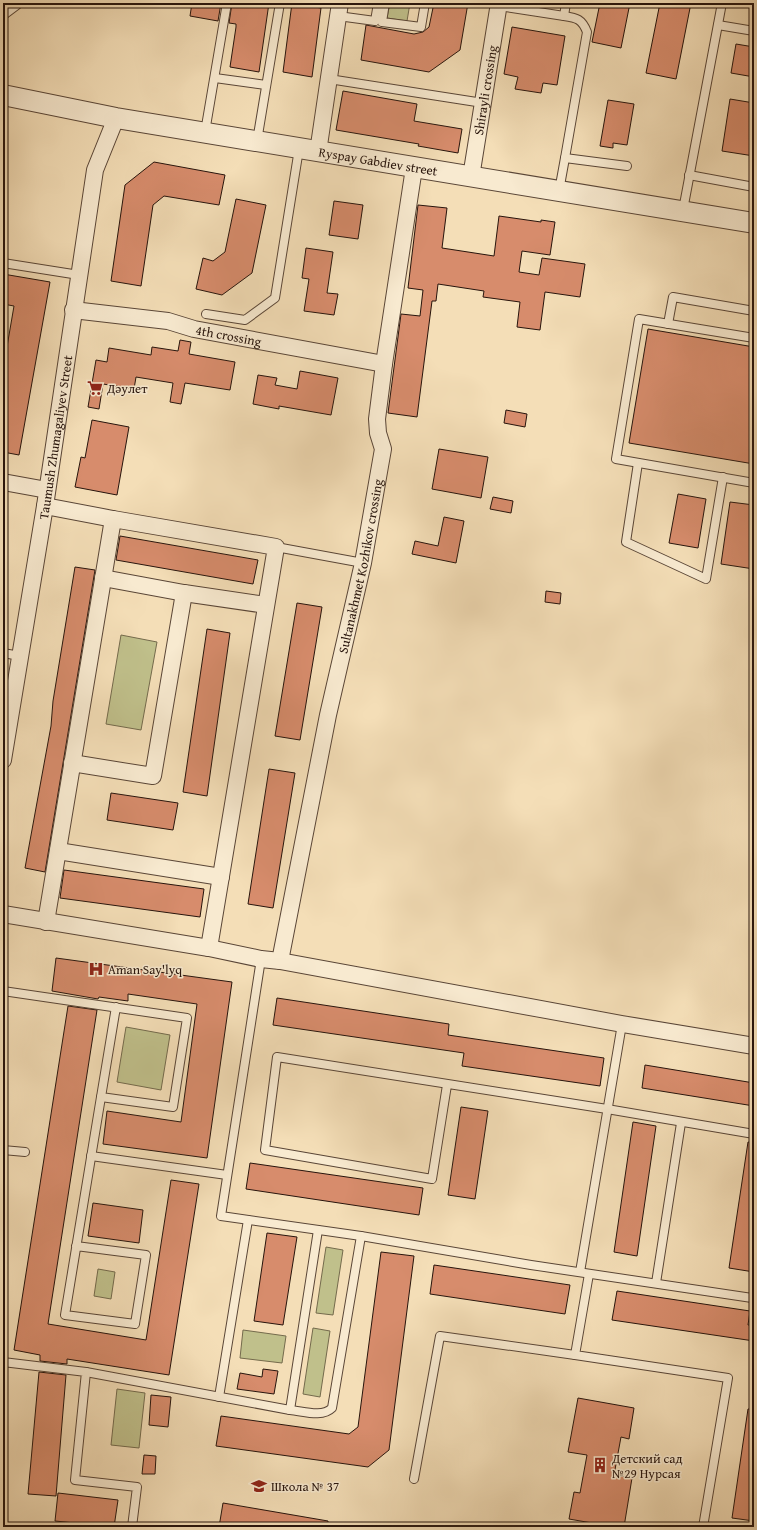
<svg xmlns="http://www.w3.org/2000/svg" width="757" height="1530" viewBox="0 0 757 1530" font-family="'Gentium Book Plus',serif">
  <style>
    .green { fill: #c0c08b; stroke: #746a4c }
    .building { fill: #d78c6c; stroke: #27140c }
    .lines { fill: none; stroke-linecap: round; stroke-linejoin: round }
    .service-casing { stroke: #5a4637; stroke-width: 10 }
    .minor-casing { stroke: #5a4637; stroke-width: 18 }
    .tertiary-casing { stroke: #5a4637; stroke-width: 22 }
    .service { stroke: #f8ead0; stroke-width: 8 }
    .minor { stroke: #f8ead0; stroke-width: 16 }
    .tertiary { stroke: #f8ead0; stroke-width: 20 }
    .labels { text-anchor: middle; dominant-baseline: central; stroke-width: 3; stroke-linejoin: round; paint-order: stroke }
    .street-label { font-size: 13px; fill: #27140c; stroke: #f8ead0 }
    .poi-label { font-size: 13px; fill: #27140c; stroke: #f8ead0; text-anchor: start }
  </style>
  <rect width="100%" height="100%" fill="#f4deb7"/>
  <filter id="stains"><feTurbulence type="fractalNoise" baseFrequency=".005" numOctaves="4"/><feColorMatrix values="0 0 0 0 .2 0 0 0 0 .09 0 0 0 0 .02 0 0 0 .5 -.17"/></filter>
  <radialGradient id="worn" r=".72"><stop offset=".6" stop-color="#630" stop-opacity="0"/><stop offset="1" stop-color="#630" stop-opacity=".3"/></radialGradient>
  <!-- green -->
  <g class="green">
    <polygon points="390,3 410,3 407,21 387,18"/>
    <polygon points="121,635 157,642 141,730 106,724"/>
    <polygon points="126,1027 170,1035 161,1090 117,1082"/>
    <polygon points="326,1247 343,1250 333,1315 316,1313"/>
    <polygon points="98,1269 115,1272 111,1299 94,1296"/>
    <polygon points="313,1328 330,1331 320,1397 303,1394"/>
    <polygon points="243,1330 286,1336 282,1363 240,1358"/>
    <polygon points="117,1389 145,1393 139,1448 111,1445"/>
  </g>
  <!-- building -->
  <g class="building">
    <polygon points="192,3 221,3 218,21 190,16"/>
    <polygon points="232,3 269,3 259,72 230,67 236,27 236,24 229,23"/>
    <polygon points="292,3 321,8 312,77 283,72"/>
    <polygon points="434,3 468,3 460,50 429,72 361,60 366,25 414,34 423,32 429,27"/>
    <polygon points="600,3 630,3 621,48 592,42"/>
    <polygon points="660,3 691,3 676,79 646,73"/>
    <polygon points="512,27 565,36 557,85 543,83 541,93 515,89 518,77 504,74"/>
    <polygon points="736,44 754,47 754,77 731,73"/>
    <polygon points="343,91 417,104 414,121 462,129 458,153 418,146 419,144 336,130"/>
    <polygon points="730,99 754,103 754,156 722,151"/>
    <polygon points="608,100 634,104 627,145 613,143 613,148 600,146"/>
    <polygon points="154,162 225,175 219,205 164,196 153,205 141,286 111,281 125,185"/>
    <polygon points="236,199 266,205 252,273 222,295 196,289 203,258 213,261 225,252"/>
    <polygon points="334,201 363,205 358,239 329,235"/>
    <polygon points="418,205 447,208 442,248 494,256 499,216 541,222 541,220 555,222 550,255 522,251 519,272 539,275 542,258 585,264 580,297 545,292 540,330 517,327 520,302 483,297 484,291 438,284 436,301 432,301 417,417 388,413 401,314 420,316 423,290 408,288"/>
    <polygon points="306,248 333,252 327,293 338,294 334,315 304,311 309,279 302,278"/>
    <polygon points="3,274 50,282 19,455 3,452 3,370 14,306 3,304"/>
    <polygon points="648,329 754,347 754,464 629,443"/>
    <polygon points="180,340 191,342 189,354 235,362 230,390 185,383 181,404 170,402 173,383 136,377 134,389 103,384 99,409 88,407 96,360 107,362 109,348 151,355 152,347 178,351"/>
    <polygon points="300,371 338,378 331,415 279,406 279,409 253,404 258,375 277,378 275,385 297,389"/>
    <polygon points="506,410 527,414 525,427 504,423"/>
    <polygon points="92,420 129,427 117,495 75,487 81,457 85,458"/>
    <polygon points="439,449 488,457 481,498 432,489"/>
    <polygon points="678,494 706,499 698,548 669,543"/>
    <polygon points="493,497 513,501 511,513 490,509"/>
    <polygon points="730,502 754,505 754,569 721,564"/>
    <polygon points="444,517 464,521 456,563 412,554 415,541 438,546"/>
    <polygon points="120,536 258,560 253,584 116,560"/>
    <polygon points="75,567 95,570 45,872 25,868 51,726 53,701"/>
    <polygon points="546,591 561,593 560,604 545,602"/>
    <polygon points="297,603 322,607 300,740 275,736"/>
    <polygon points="207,629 230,633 207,796 183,792"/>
    <polygon points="269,769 295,773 273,908 248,904"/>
    <polygon points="111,793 178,803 173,830 107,820"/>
    <polygon points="64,870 204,889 200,917 60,898"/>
    <polygon points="56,958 232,982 207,1158 103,1144 107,1111 181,1122 197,1004 128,994 128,1001 99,997 98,999 52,991"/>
    <polygon points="277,998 449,1024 448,1035 604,1058 600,1086 462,1066 464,1053 273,1025"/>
    <polygon points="68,1006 97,1010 48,1324 146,1340 171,1180 199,1184 169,1375 67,1359 67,1364 40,1361 40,1355 14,1350"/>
    <polygon points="645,1065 754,1083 754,1106 642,1088"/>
    <polygon points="461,1107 488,1111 475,1199 448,1195"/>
    <polygon points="633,1122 656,1126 637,1256 614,1252"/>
    <polygon points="748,1142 754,1143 754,1272 729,1268"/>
    <polygon points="250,1163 423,1188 419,1215 246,1189"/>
    <polygon points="93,1203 143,1210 139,1243 88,1236"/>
    <polygon points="267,1233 297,1237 283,1325 254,1321"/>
    <polygon points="381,1252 414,1256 389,1450 368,1467 216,1446 221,1416 349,1434 358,1427"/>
    <polygon points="434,1265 570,1285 565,1314 430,1294"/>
    <polygon points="617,1291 750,1311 748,1325 754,1325 754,1341 612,1320"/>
    <polygon points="263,1369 278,1371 274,1394 237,1389 240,1373 262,1377"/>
    <polygon points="39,1372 66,1375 56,1496 28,1494"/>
    <polygon points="151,1395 171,1397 168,1427 149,1425"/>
    <polygon points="578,1398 634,1408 629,1439 621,1437 614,1475 632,1478 624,1527 615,1527 569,1519 574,1492 580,1493 587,1455 568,1452"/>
    <polygon points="748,1409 754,1409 754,1521 732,1518"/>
    <polygon points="144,1455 156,1456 155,1474 142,1474"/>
    <polygon points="58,1493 118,1500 114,1527 55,1521"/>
    <polygon points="223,1503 328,1521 328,1527 219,1527"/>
  </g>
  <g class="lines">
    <defs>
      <g id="service">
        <polyline points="385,3 382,22 421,27 425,3"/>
        <polyline points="499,6 564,16 566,3"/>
        <polyline points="5,14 17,5 18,3"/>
        <polyline points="338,16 375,21 378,3"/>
        <path d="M564,16C577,18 582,19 587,32L565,158"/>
        <polyline points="718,25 754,31"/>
        <polyline points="215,78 266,85"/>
        <polyline points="329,79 483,103"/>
        <polyline points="205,132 227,3"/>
        <polyline points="257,141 280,3"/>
        <polyline points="689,175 754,187"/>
        <polyline points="559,191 565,158 627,166"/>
        <polyline points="683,210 722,3"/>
        <polyline points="3,263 79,275"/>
        <polyline points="206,314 245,320 275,298 299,149"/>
        <polyline points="668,324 673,297 754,311"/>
        <polyline points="754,338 639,319 616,459 754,483"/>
        <polyline points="638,463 626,542 706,579 723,477"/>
        <polyline points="276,547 363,563"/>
        <polyline points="3,653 20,656"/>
        <polyline points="261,959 221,1216 361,1236 531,1265 752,1298"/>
        <polyline points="3,991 187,1018 173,1107 101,1097 116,1007"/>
        <polyline points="447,1085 432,1179 265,1150 277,1057 607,1109 754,1134"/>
        <polyline points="3,1150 25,1152"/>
        <polyline points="91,1156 227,1175"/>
        <polyline points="76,1246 146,1255 135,1324 65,1315 101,1097"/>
        <polyline points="580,1272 622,1024"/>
        <polyline points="589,1274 575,1355 728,1378 703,1527"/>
        <polyline points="656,1283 681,1123"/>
        <polyline points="3,1362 86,1372 75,1480 137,1487 132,1527"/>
        <path d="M86,1372L290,1410C303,1411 322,1418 332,1408L361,1236"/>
        <polyline points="219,1397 248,1220"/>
        <polyline points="290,1410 318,1230"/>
        <polyline points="414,1479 440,1336 575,1355"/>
      </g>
      <g id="minor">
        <polyline points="318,152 340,3"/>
        <path id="s1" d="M471,177L499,3"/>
        <path id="s2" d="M73,310L168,321L194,329L384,364"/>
        <polyline points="3,482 47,490"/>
        <polyline points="45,506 113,519"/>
        <polyline points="103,578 184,593 266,605"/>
        <path id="s3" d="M3,760L45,506L95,170L116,118"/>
        <polyline points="72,763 153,776 184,593"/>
        <polyline points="58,851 221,877"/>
        <polyline points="3,914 209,948 261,959 280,961 622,1024 754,1046"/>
        <polyline points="46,922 113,519 276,547 209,948"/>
        <path id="s4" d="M280,961L328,715L363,563L383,449L378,433L377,419L384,364L414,168"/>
      </g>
      <g id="tertiary">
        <path id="s5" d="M3,95L116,118L754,223"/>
      </g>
    </defs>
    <!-- service casing -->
    <use href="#service" class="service-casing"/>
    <!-- minor casing -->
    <use href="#minor" class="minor-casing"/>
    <!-- tertiary casing -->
    <use href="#tertiary" class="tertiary-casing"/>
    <!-- service -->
    <use href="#service" class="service"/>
    <!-- minor -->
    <use href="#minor" class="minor"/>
    <!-- tertiary -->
    <use href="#tertiary" class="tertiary"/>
  </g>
  <!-- icons -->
  <defs>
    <symbol id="supermarket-bare" viewBox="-9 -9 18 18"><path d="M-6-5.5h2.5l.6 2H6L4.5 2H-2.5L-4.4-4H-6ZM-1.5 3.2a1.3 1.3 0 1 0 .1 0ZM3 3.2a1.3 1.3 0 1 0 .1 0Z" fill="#8f2418" stroke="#f8ead0" stroke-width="2.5" paint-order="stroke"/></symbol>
    <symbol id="hospital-bare" viewBox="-9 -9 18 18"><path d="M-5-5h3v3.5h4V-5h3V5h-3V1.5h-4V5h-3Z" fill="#8f2418" stroke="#f8ead0" stroke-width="2.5" paint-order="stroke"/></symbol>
    <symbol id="building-bare" viewBox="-9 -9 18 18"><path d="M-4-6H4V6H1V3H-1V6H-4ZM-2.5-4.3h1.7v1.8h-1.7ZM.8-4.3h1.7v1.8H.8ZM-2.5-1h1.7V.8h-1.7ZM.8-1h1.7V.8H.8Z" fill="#8f2418" stroke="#f8ead0" stroke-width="2.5" paint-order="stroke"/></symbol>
    <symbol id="school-bare" viewBox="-9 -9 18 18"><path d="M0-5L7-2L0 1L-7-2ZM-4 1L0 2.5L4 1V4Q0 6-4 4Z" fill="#8f2418" stroke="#f8ead0" stroke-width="2.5" paint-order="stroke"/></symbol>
  </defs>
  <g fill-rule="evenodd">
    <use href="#supermarket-bare" x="84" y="377" width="22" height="22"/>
    <use href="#hospital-bare" x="85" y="958" width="22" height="22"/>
    <use href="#building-bare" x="589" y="1454" width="22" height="22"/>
    <use href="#school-bare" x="248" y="1475" width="22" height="22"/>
  </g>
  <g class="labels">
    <!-- street labels -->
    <g class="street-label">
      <text stroke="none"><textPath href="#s1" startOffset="88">Shirayli crossing</textPath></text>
      <text stroke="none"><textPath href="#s5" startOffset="381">Ryspay Gabdiev street</textPath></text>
      <text stroke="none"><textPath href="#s2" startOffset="158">4th crossing</textPath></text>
      <text stroke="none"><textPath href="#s3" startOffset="327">Taumush Zhumagaliyev Street</textPath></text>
      <text stroke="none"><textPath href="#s4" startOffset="403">Sultanakhmet Kozhikov crossing</textPath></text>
    </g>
    <!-- poi labels -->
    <g class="poi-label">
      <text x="107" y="388">Дәулет</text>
      <text x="108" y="969">Aman Say'lyq</text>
      <text x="612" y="1458">Детский сад<tspan x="612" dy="15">№29 Нурсая</tspan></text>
      <text x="271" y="1486">Школа № 37</text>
    </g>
  </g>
  <!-- margin -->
  <rect width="757" height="1530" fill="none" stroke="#f4deb7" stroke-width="16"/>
  <rect x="4" y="4" width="749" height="1522" fill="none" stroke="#27140c" stroke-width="2"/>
  <rect x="8" y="8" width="741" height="1514" fill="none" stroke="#27140c"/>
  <rect width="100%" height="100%" filter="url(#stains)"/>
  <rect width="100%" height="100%" fill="url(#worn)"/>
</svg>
